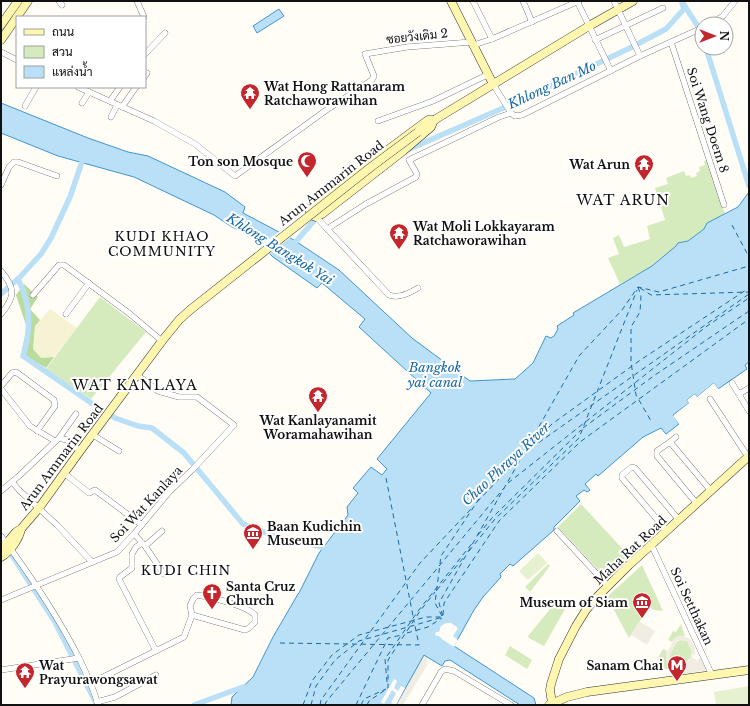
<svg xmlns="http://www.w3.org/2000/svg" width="750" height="706" viewBox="0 0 750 706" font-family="'Libre Baskerville',Sarabun,serif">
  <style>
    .farmland { fill: #f6f3d4 }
    .green { fill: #d5ebbd }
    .forest { fill: #b9dc9c }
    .pitch { fill: #e6f2cf }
    .plaza { fill: #f1ede2; fill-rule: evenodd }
    .water { fill: #b9e0f7; stroke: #3f96cf }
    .pier { fill: #fffdf5 }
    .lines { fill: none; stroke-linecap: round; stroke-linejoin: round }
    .canal { stroke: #b9e0f7; stroke-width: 5.5 }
    .ferry { stroke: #1768a6; stroke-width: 1; stroke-dasharray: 5 4; stroke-linecap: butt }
    .street-casing { stroke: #444; stroke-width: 6 }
    .secondary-casing { stroke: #333; stroke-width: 9 }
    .street { stroke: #fff; stroke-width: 5.5 }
    .secondary { stroke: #fff6b0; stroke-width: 8 }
    .secondary-bridge-casing { stroke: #333; stroke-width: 9; stroke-linecap: butt }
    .secondary-bridge { stroke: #fff6b0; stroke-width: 8 }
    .labels { text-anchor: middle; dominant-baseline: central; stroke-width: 4; stroke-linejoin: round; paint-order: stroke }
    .street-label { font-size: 12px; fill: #111; stroke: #fff }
    .poi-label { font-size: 12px; font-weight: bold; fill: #111; stroke: #fff; text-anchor: start }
    .water-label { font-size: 13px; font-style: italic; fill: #1768a6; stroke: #fff }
    .neighbourhood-label { font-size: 13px; letter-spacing: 1px; fill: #111; stroke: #fff }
    .quarter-label { font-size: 14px; letter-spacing: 1px; fill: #111; stroke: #fff }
  </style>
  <rect width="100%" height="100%" fill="#fffdf5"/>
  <!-- farmland -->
  <polygon class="farmland" points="50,309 77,328 54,357 41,358 33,349 35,326"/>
  <!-- green -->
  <g class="green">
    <polygon points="708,160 725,214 707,223 704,229 688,241 678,243 676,246 652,266 620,284 608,258 619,254 613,238 619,235 624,247 650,239 647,226 665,220 655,188 668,184 666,178 684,171 686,176 690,175 691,178 697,176 696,173 700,171 699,167 705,165 704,161"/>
    <polygon points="100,297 146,332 91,399 46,369"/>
    <polygon points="581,504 631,558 608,580 558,527"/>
    <polygon points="548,564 550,566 530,592 525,587"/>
    <polygon points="642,565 663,611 654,610 649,607 629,638 607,597"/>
    <polygon points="556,602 565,609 544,646 529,638 528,636"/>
    <path d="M681,624L685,636C679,635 675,637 672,642L668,640L673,631L676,632Z"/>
    <path d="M680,640L687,641L692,651C689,672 661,671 672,650C675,646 676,642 680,640Z"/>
    <polygon points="510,646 532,660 527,669 505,655"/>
    <polygon points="663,649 667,651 666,654 669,669 657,669 656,668 660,662 657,660"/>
  </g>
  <!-- forest -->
  <polygon class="forest" points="24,284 38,297 30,309 40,320 35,326 33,349 41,358 54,357 46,368 26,356 22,349 27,328 16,295"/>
  <!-- pitch -->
  <g class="pitch">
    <polygon points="538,553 547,563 528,580 519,571"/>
    <polygon points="749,686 749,705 716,705 714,692"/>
  </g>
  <!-- plaza -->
  <g class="plaza">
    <polygon points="639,621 655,631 647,645 631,635"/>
    <path d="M678,636H683L690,639L695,648V655L693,654L692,657L697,661L699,658L702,659L707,670L674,676L673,672H670L669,667L666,660V654L675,638ZM678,640L687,641L692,651L689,661L683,665L676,666L672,665L670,662L669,657Z"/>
    <polygon points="424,655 428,658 426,663 428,664 403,705 396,705"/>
  </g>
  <!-- water -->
  <g class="water">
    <polygon points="279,9 284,16 257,33 253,26"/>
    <polygon points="1,103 88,138 128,152 148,156 225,192 245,207 243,213 294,240 339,270 412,338 470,381 515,379 533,363 546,336 551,338 554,336 558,329 557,326 574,315 573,313 652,266 676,246 678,243 688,241 704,229 707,223 738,207 749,192 749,362 745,365 747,369 718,389 714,383 697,397 695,394 687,400 689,403 673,415 679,424 666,434 661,428 643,437 598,476 596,474 585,484 590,490 587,492 584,490 576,496 580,501 554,527 554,530 513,566 510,564 500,574 501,577 483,597 474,610 454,646 534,698 536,705 520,705 450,660 445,661 442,666 424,655 396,705 231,705 232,697 253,677 273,637 298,594 299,593 319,553 348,515 347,507 358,493 353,488 371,467 382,475 387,469 377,459 431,393 359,327 365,319 322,283 317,288 273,257 250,235 232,227 214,215 134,177 58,156 1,133"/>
  </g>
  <!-- pier -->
  <g class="pier">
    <polygon points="280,231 291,237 268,255 259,246"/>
    <polygon points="714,383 719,390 718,391 714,386 698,398 694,396 690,400 691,404 676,416 681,423 680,425 673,416 689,403 687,400 695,394 697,397"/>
    <polygon points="446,623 451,623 458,628 453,636 458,640 454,647 442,639 439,636 437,636 435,635 436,632 439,632 441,626"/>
    <polygon points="394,679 397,681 394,688 398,691 401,686 405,688 396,705 391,703 396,693 392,690 384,704 381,702"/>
  </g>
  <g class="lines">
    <!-- canal -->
    <g class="canal">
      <polyline points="684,5 697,25 702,36"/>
      <polyline points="706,48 749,186"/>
      <polyline points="405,151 517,102 630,48 666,29 684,9 682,3"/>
      <polyline points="292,246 313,222"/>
      <path d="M18,279C31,303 31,330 23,356L100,409L115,418L138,426L152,428L184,453L243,524L289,542H300L331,549"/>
      <polyline points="1,294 20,277 41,254 51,238 70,197 84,156"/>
      <polyline points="8,549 55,622 97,705"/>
      <polyline points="194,705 243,687 249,688"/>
    </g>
    <!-- ferry -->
    <g class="ferry">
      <polyline points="732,225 749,257"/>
      <polyline points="638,287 641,296 640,312 631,327 631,362 636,395 651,421"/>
      <polyline points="640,288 651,295 749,292"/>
      <polyline points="583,428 655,375 749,311"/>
      <polyline points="529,446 552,424 639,361 749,288"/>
      <polyline points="524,453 749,294"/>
      <polyline points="386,478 413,616"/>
      <polyline points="508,483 707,326 749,298"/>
      <polyline points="477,502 522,455"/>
      <polyline points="478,535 492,518 581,430"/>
      <polyline points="469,551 495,519 579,438 637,290"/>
      <polyline points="437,590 464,557"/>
      <polyline points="443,615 444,603 499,521 580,442 749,319"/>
      <polyline points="442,616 435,603 441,556 489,484 525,449"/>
      <polyline points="407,633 428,627 442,618"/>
      <polyline points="280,643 419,645 414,621"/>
      <polyline points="387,682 385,659 418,611 474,541"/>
      <polyline points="303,705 312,681 332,655 359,635 426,617 441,617"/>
      <polyline points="311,705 316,686 335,660 359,641 443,617 439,603 579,356 622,310 638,287 659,292 749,266"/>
      <polyline points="320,705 321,700 420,563 472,508"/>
      <polyline points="325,705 326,702 504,488"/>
      <polyline points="356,705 388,638 402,635"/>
      <polyline points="361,705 364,699 386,689"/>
      <polyline points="367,705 369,701 388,688 388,660 420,611 435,592"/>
    </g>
    <defs>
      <g id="street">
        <polyline points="59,1 62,5"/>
        <polyline points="137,1 144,17"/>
        <polyline points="473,1 492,39"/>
        <polyline points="523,1 532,22"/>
        <polyline points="577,1 611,71"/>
        <polyline points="614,1 640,56"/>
        <polyline points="710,24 723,16 735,1"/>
        <polyline points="595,40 663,8"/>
        <polyline points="671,42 724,205"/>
        <polyline points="474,45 492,39 579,1"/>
        <polyline points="1,52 17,60"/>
        <polyline points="145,54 165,33"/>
        <polyline points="145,76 147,73"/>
        <polyline points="493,84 511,113 515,116 522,115 640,56 702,28"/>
        <polyline points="78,87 154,121 195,144 235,176 325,111 372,80 374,76 365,54 407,47 472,42"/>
        <polyline points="110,101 120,87"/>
        <polyline points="82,103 89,92"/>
        <polyline points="25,106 36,87"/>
        <polyline points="122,107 136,87"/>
        <polyline points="111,117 117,105"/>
        <polyline points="378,121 433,101 487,75"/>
        <polyline points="1,185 9,167 14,162 18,162 57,176"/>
        <path d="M316,217L389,295C399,299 410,293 418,288"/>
        <polyline points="327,229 366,204 416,177 417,174 409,160 499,117 511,113"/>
        <path d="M1,271C16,289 15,297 1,314"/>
        <polyline points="33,295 59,265 64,265 130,314 162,341"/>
        <polyline points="66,314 89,283"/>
        <polyline points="732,383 749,411"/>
        <polyline points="1,386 12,373 16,372 54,400 55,406 37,431"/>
        <polyline points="1,389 30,426 55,441"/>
        <polyline points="739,394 749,388"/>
        <polyline points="710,399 748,457"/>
        <polyline points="93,435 119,451"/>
        <polyline points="59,438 76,414"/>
        <polyline points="670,442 676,437"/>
        <polyline points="64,473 89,493 95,490 142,525"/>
        <polyline points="12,482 20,491 57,525 92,562"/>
        <polyline points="1,491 20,475 59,438 67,440 80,451"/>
        <polyline points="697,504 657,456 657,451 670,442 711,491"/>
        <polyline points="557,531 608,586"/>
        <polyline points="667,531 622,478 622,475 632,467 635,468 679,520"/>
        <polyline points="134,534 145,546 164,574"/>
        <polyline points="1,536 6,543"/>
        <polyline points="142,543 136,547 132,554 132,568 120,577 119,579 156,651"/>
        <polyline points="145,546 162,531"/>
        <polyline points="652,546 712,675"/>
        <path d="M10,548C36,584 60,620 80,660C87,675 94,689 98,705"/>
        <polyline points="1,600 117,552 134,534 170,491 192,470 234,425 197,397 179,397 158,391 137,375"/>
        <polyline points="1,670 79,658"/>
        <path d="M91,683L184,637L192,615L190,606L193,599L197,595C210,597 246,605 255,615V622L249,628L245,630L192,615"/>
        <polyline points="97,702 115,697 156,675"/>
        <polyline points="422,705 441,672 445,669 454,671 511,705"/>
      </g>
      <g id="secondary">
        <polyline points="451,1 493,84"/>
        <polyline points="17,17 28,1"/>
        <polyline points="1,25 18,1"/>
        <polyline points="1,40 17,17"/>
        <polygon points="428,120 434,120 431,127 403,151 322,214 316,217 311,215 309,209 311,207"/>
        <polyline points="431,122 589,26 633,1"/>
        <polyline points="1,550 16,532 21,529 39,508 80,451 162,341 179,320 190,310"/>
        <path d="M1,557C10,552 19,539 21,529"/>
        <polyline points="552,703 550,690 551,684 559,659 576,626 586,610 596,598 629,565 749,456"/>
        <polyline points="549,705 567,697 587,692 749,670"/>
      </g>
    </defs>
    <!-- street casing -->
    <use href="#street" class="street-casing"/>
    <!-- secondary casing -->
    <use href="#secondary" class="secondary-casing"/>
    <!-- street -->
    <use href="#street" class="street"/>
    <!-- secondary -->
    <use href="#secondary" class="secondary"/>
    <defs>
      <polyline id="secondary-bridge" points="190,310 371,167 418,132"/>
    </defs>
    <!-- secondary-bridge casing -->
    <use href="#secondary-bridge" class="secondary-bridge-casing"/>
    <!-- secondary-bridge -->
    <use href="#secondary-bridge" class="secondary-bridge"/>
  </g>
  <!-- icons -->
  <defs>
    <symbol id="temple-pin" viewBox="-11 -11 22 30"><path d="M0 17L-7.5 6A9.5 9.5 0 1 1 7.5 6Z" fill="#c4262e" stroke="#fff"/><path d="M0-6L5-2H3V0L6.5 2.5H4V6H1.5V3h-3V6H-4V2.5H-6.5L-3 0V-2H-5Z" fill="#fff"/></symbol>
    <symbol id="mosque-pin" viewBox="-11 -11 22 30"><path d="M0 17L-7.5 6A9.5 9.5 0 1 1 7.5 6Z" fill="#c4262e" stroke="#fff"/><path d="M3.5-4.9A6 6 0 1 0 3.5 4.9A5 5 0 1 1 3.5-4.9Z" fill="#fff"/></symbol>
    <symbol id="museum-pin" viewBox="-11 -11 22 30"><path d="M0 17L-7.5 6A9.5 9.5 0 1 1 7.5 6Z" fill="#c4262e" stroke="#fff"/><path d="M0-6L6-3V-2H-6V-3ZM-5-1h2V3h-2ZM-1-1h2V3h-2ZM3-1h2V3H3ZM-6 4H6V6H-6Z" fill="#fff"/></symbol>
    <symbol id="church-pin" viewBox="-11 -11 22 30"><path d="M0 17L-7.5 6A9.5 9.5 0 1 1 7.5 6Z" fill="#c4262e" stroke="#fff"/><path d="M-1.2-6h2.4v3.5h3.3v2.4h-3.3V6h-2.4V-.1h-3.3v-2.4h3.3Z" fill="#fff"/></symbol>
    <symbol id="metro-pin" viewBox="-11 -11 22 30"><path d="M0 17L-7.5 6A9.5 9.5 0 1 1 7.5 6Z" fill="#c4262e" stroke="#fff"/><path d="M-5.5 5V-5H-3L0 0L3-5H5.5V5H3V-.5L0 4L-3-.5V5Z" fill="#fff"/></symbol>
  </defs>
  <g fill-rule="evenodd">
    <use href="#temple-pin" x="239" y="82" width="22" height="30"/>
    <use href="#mosque-pin" x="296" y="150" width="22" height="30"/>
    <use href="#temple-pin" x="633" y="153" width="22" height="30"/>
    <use href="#temple-pin" x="388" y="222" width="22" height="30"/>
    <use href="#temple-pin" x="307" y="385" width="22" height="30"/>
    <use href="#museum-pin" x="242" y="522" width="22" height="30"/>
    <use href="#church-pin" x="201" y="582" width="22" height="30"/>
    <use href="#museum-pin" x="631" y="591" width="22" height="30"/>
    <use href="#metro-pin" x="666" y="654" width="22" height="30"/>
    <use href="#temple-pin" x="14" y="661" width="22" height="30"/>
  </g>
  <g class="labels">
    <!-- street labels -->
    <g class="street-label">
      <text transform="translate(417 36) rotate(-6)">ซอยวังเดิม 2</text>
      <text transform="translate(708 120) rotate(72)">Soi Wang Doem 8</text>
      <text transform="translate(331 183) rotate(-38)">Arun Ammarin Road</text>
      <text transform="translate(61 457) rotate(-53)">Arun Ammarin Road</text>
      <text transform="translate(146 504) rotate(-47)">Soi Wat Kanlaya</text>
      <text transform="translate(630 550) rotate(-43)">Maha Rat Road</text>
      <text transform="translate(692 606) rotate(65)">Soi Setthakan</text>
    </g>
    <!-- poi labels -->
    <g class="poi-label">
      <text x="264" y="86">Wat Hong Rattanaram<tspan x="264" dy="14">Ratchaworawihan</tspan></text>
      <text x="293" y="161" text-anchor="end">Ton son Mosque</text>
      <text x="630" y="164" text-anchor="end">Wat Arun</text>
      <text x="413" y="226">Wat Moli Lokkayaram<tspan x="413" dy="14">Ratchaworawihan</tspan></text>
      <text x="318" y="420" text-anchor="middle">Wat Kanlayanamit<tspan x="318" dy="14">Woramahawihan</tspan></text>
      <text x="267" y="526">Baan Kudichin<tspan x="267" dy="14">Museum</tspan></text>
      <text x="226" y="586">Santa Cruz<tspan x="226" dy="14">Church</tspan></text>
      <text x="628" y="602" text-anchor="end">Museum of Siam</text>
      <text x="39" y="665">Wat<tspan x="39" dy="14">Prayurawongsawat</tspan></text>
      <text x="663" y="665" text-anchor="end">Sanam Chai</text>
    </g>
    <!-- water labels -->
    <g class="water-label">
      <text transform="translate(552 85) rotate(-25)">Khlong Ban Mo</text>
      <text transform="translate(280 249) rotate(32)">Khlong Bangkok Yai</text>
      <text x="435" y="367">Bangkok<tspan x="435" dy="15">yai canal</tspan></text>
      <text transform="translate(506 464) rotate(-43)">Chao Phraya River</text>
    </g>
    <!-- neighbourhood labels -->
    <g class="neighbourhood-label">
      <text x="162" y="236">KUDI KHAO<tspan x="162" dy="15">COMMUNITY</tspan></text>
      <text x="186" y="570">KUDI CHIN</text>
    </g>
    <!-- quarter labels -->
    <g class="quarter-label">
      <text x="623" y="200">WAT ARUN</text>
      <text x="135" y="385">WAT KANLAYA</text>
    </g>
  </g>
  <!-- border -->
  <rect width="750" height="706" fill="none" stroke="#111111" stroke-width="4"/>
  <!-- legend -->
  <rect x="16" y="16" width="130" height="72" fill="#ffffff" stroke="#a0a0a0"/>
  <rect x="24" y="29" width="20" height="6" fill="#fff6b0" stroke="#a0a0a0"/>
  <text x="52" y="36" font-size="12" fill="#111111">ถนน</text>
  <rect x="24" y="46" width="20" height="12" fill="#d5ebbd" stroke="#a0a0a0"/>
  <text x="52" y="56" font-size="12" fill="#111111">สวน</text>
  <rect x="24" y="66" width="20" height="12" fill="#b9e0f7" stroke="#a0a0a0"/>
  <text x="52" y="76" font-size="12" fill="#111111">แหล่งน้ำ</text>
  <!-- north arrow -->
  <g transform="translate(714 36) rotate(90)"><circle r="19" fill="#ffffff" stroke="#a0a0a0"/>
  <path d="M0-3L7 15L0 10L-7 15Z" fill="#c4262e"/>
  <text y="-6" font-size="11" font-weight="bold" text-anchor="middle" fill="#111111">N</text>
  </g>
</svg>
